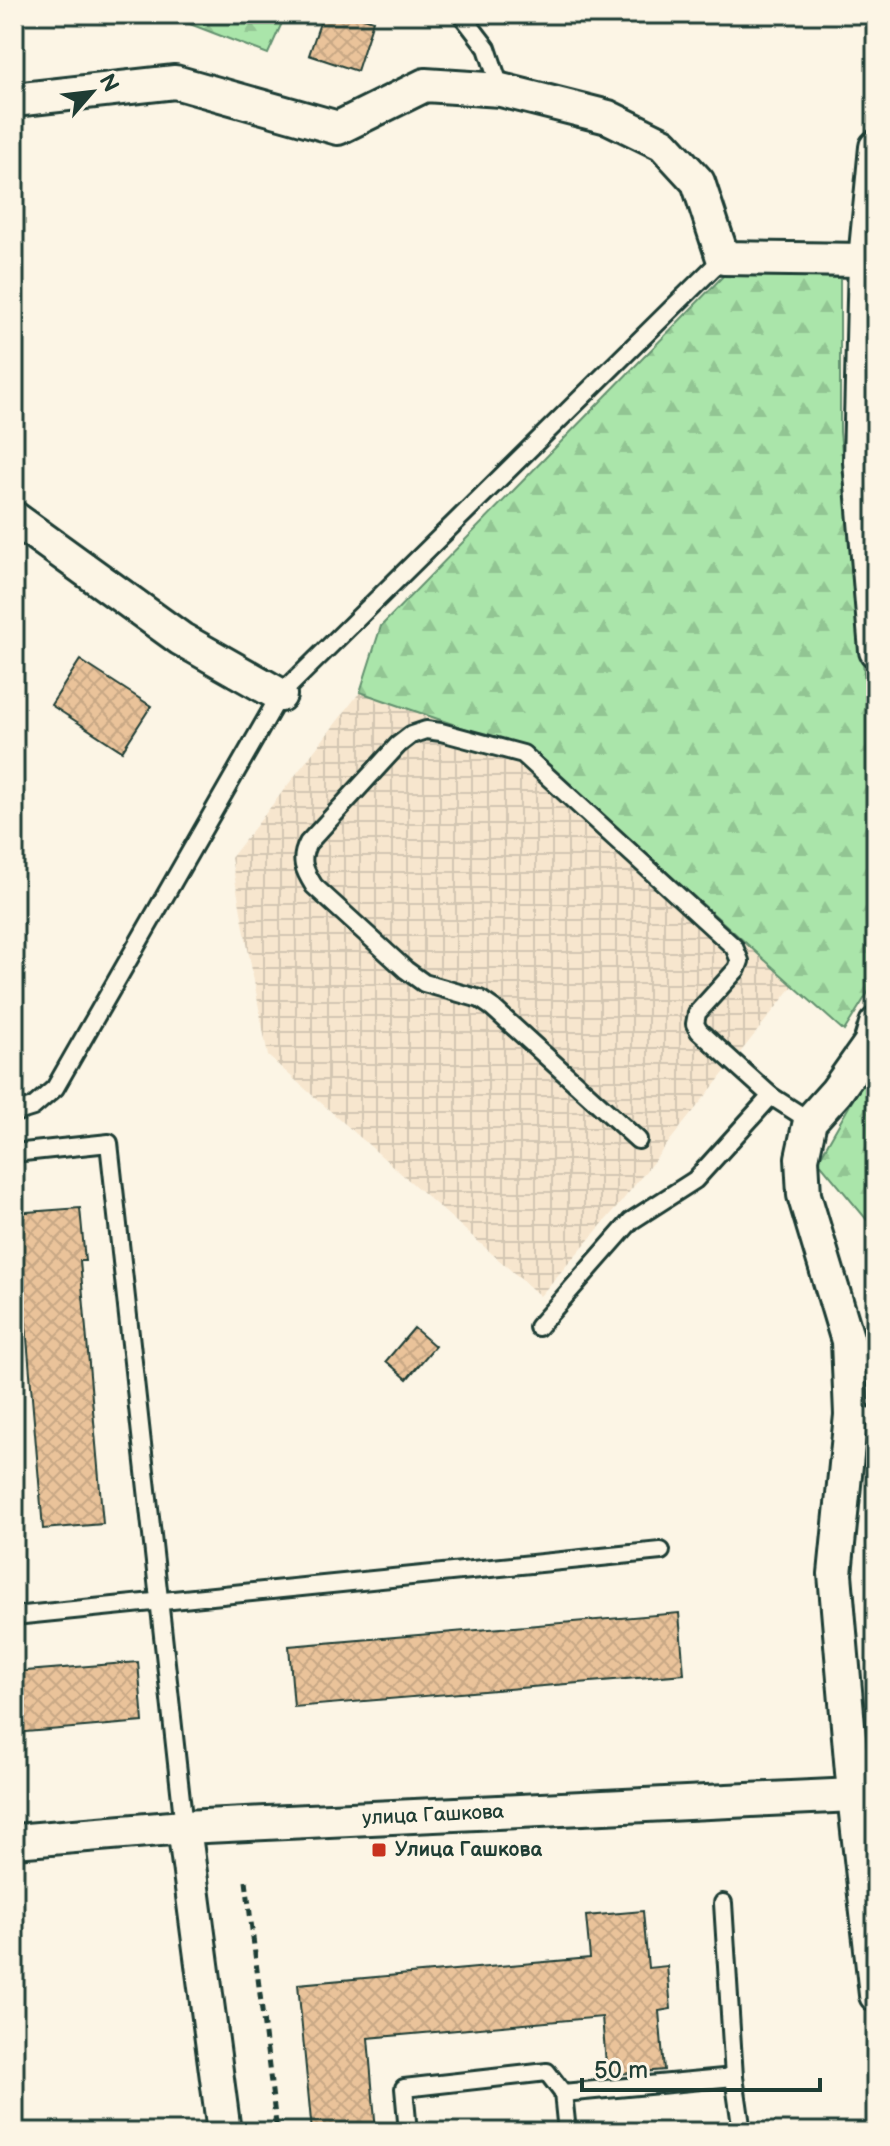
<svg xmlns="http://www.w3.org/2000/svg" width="890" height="2146" viewBox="0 0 890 2146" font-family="'Balsamiq Sans',sans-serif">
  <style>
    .industrial { fill: url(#industrial-grid) }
    .forest { fill: url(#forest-firs); stroke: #64916f; stroke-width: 2 }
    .building { fill: url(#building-cross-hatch); stroke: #1f3d34; stroke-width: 2 }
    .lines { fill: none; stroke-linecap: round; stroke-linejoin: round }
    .service-casing { stroke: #1f3d34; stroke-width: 22 }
    .minor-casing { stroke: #1f3d34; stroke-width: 38 }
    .path { stroke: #1f3d34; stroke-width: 5; stroke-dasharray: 8 6; stroke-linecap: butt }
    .service { stroke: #fcf5e5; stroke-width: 16 }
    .minor { stroke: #fcf5e5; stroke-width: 32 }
    .poi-dot { fill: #c8321e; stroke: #fcf5e5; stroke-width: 3 }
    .labels { text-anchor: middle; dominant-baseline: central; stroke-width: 6; stroke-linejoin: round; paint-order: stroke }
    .street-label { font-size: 20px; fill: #1f3d34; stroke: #fcf5e5 }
    .poi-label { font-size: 20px; font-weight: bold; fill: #1f3d34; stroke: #fcf5e5; text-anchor: start }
  </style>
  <defs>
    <pattern id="industrial-grid" width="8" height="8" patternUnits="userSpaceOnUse" patternTransform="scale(2)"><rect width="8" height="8" fill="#f7e6ce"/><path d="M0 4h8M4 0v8" fill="none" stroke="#d3c6b2"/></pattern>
    <pattern id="forest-firs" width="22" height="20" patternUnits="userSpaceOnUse" patternTransform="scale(2)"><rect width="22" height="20" fill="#aae5aa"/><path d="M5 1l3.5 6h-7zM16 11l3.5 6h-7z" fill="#92c593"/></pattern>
    <pattern id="building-cross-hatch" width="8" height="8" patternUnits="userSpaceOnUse" patternTransform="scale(2)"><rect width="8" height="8" fill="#eac39a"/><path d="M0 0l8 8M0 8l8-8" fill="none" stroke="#c8a885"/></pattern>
  </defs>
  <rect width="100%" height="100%" fill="#fcf5e5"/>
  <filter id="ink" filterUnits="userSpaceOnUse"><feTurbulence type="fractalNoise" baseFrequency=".0125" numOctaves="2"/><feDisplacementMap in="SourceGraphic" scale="16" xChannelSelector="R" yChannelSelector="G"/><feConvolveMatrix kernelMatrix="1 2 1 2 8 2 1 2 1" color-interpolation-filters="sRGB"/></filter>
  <g filter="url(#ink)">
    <!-- industrial -->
    <polygon class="industrial" points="360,692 533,752 793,986 618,1206 540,1296 268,1056 231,858"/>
    <!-- forest -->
    <g class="forest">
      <polygon points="164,14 286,14 268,54"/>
      <polygon points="727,272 840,278 840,432 876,792 876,980 844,1031 533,752 360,692 381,626"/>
      <polygon points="876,1059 876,1219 867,1220 818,1161"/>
    </g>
    <!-- building -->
    <g class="building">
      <polygon points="323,14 352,14 373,21 357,71 309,55"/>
      <polygon points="560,14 600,14 596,27"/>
      <polygon points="80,660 151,706 122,751 51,705"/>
      <polygon points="80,1208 85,1261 80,1261 103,1524 43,1529 22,1278 14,1279 14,1213"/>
      <polygon points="414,1328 435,1346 407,1379 386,1361"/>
      <polygon points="679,1613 684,1674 294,1707 289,1646"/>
      <polygon points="138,1662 143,1722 14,1733 14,1672"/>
      <polygon points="643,1911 648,1968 667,1966 671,2009 659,2011 664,2070 607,2075 602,2017 368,2038 376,2132 312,2132 298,1984 590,1958 586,1916"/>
    </g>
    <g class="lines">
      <defs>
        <g id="service">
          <polyline points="461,14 487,48 501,90"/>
          <polyline points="14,1113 33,1107 55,1088 280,695 723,258"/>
          <path d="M638,1140L493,1008L480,999L424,983L406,970L314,886C304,870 299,860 308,843L398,745L411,735L426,730L441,732L523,754L734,947L740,961L737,969L697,1013L695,1024L699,1031L771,1096L810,1121"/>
          <polyline points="14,1153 109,1143 184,1827"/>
          <polyline points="538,1327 631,1221 695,1180 771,1096"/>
          <polyline points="851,1415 876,1417"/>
          <polyline points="14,1616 661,1551"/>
          <polyline points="734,2077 742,2132"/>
          <polyline points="563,2093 734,2077 723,1903"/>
          <polyline points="408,2132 404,2088 547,2072 563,2093 567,2132"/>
        </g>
        <g id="minor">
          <polyline points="14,100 175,82 338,128 425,85 501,90 608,117 663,144 698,182 723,258 865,260"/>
          <polyline points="876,147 865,260 860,462 876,651"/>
          <polyline points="14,518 181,639 280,695"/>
          <polyline points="876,1024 870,1044 836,1092 810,1121 802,1158 804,1195 848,1341 851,1415 835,1574 854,1795 876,1995"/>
          <polyline points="184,1827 224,2132"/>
          <path id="s1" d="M14,1841L184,1827L854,1795"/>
        </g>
      </defs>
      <!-- service casing -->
      <use href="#service" class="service-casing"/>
      <!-- minor casing -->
      <use href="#minor" class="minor-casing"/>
      <!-- path -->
      <polyline class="path" points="246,1881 277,2132"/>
      <!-- service -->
      <use href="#service" class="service"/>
      <!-- minor -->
      <use href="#minor" class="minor"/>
    </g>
  </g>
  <!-- markers -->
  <rect class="poi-dot" x="371" y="1842" width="16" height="16" rx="4"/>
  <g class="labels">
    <!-- street labels -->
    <g class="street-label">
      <text stroke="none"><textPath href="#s1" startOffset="420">улица Гашкова</textPath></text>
    </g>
    <!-- poi labels -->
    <g class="poi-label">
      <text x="395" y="1850">Улица Гашкова</text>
    </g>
  </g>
  <!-- margin -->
  <rect width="890" height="2146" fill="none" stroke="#fcf5e5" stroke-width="48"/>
  <rect x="24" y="24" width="842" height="2098" fill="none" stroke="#1f3d34" stroke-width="3" filter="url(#ink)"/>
  <!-- north arrow -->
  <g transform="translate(92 92) rotate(62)" stroke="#fcf5e5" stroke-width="6" paint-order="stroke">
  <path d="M0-6L14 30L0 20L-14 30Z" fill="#1f3d34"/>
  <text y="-12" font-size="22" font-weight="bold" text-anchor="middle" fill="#1f3d34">N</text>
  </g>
  <!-- scale -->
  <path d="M582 2078v12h238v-12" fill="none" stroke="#1f3d34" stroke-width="4"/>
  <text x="594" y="2078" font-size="24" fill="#1f3d34" stroke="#fcf5e5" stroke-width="6" paint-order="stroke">50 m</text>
</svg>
